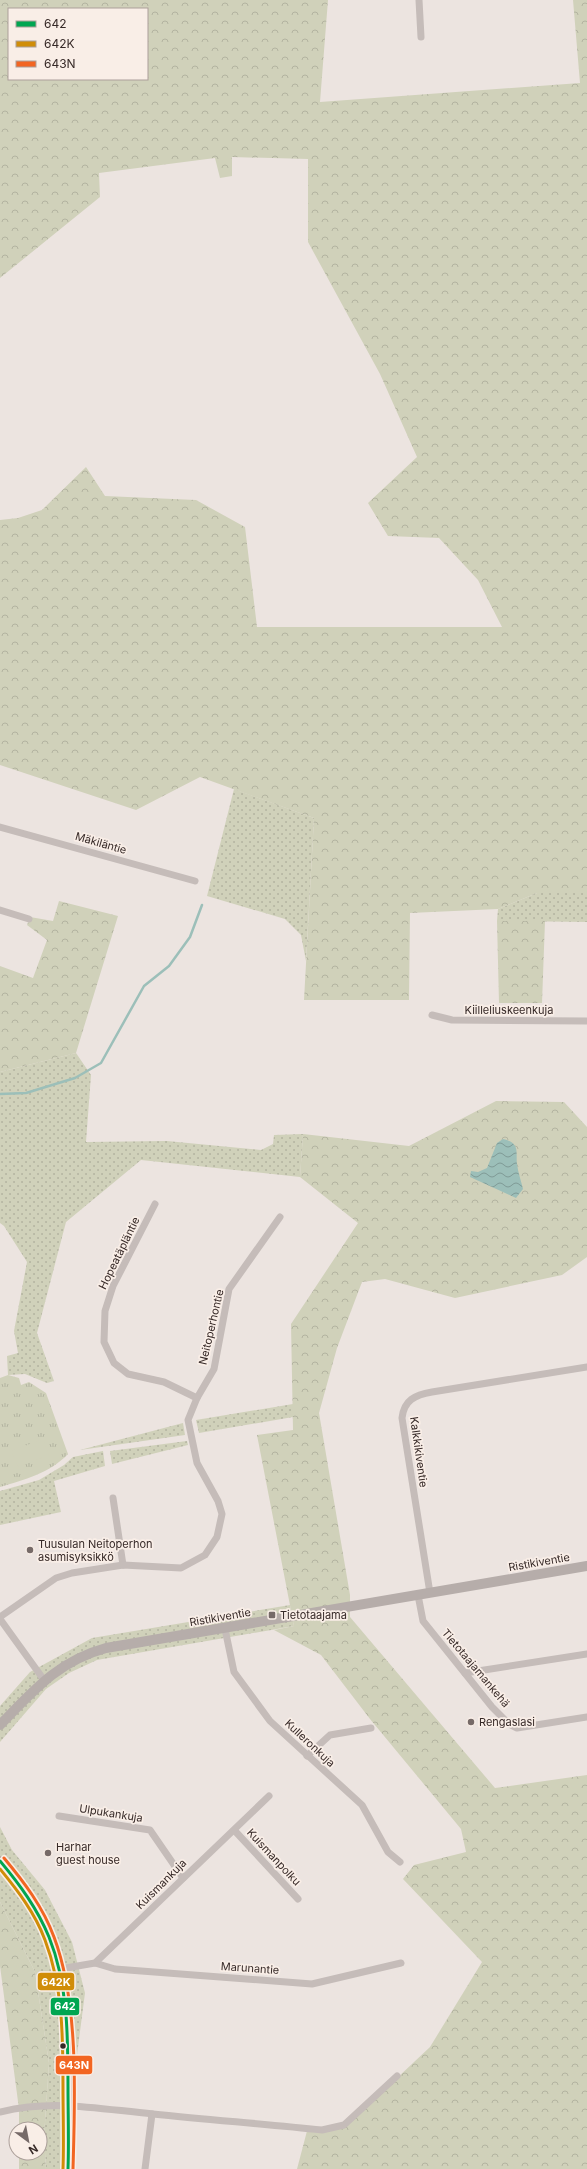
<svg xmlns="http://www.w3.org/2000/svg" width="587" height="2169" viewBox="0 0 587 2169" font-family="Inter,sans-serif">
  <style>
    .grass { fill: url(#grass-dots) }
    .forest { fill: url(#forest-crowns); fill-rule: evenodd }
    .park { fill: url(#park-tufts) }
    .pitch { fill: #d0d1ba }
    .water { fill: url(#water-waves) }
    .lines { fill: none; stroke-linecap: round; stroke-linejoin: round }
    .stream { stroke: #9cbfb9; stroke-width: 2.5 }
    .street { stroke: #c5bcb9; stroke-width: 7 }
    .secondary { stroke: #b6adaa; stroke-width: 10 }
    .bus-1-casing { stroke: #f9eee7; stroke-width: 6 }
    .bus-2-casing { stroke: #f9eee7; stroke-width: 6 }
    .bus-3-casing { stroke: #f9eee7; stroke-width: 6 }
    .bus-1 { stroke: #00a651; stroke-width: 3 }
    .bus-2 { stroke: #d08d08; stroke-width: 3 }
    .bus-3 { stroke: #f26522; stroke-width: 3 }
    .poi-dot { fill: #766a68; stroke: #f9eee7; stroke-width: 1.5 }
    .bus-dot { fill: #362927; stroke: #f9eee7; stroke-width: 1.5 }
    .labels { text-anchor: middle; dominant-baseline: central; stroke-width: 3.5; stroke-linejoin: round; paint-order: stroke }
    .street-label { font-size: 11px; fill: #362927; stroke: #f9eee7 }
    .poi-label { font-size: 11px; fill: #362927; stroke: #f9eee7; text-anchor: start }
    .line-badge { stroke: #f9eee7; stroke-width: 1.5 }
    .badge-label { font-size: 11px; text-anchor: middle; font-weight: bold; fill: #fff }
  </style>
  <defs>
    <pattern id="grass-dots" width="8" height="8" patternUnits="userSpaceOnUse"><rect width="8" height="8" fill="#d0d1ba"/><path d="M2 2h.1M6 6h.1" fill="none" stroke="#b3b3a0" stroke-width="1.8" stroke-linecap="round"/></pattern>
    <pattern id="forest-crowns" width="20" height="18" patternUnits="userSpaceOnUse"><rect width="20" height="18" fill="#d0d1ba"/><path d="M2 6a3 3 0 1 1 6 0M12 15a3 3 0 1 1 6 0" fill="none" stroke="#b3b3a0"/></pattern>
    <pattern id="park-tufts" width="24" height="20" patternUnits="userSpaceOnUse"><rect width="24" height="20" fill="#d0d1ba"/><path d="M3 7l-1-3M5 7V3M7 7l1-3M15 17l-1-3M17 17v-4M19 17l1-3" fill="none" stroke="#b3b3a0"/></pattern>
    <pattern id="water-waves" width="16" height="10" patternUnits="userSpaceOnUse"><rect width="16" height="10" fill="#9cbfb9"/><path d="M0 5q4-4 8 0t8 0" fill="none" stroke="#809b96"/></pattern>
  </defs>
  <rect width="100%" height="100%" fill="#ece4e0"/>
  <!-- grass -->
  <g class="grass">
    <polygon points="234,789 314,818 306,961 301,935 285,919 207,896"/>
    <polygon points="537,893 587,893 587,922 497,921 498,909"/>
    <polygon points="76,1053 91,1075 86,1142 167,1141 261,1150 273,1144 274,1135 303,1134 300,1177 141,1160 66,1222 37,1333 54,1381 47,1383 25,1374 8,1375 7,1356 18,1353 14,1331 27,1262 4,1226 0,1223 0,1072"/>
    <polygon points="293,1404 293,1417 199,1433 196,1420"/>
    <polygon points="183,1423 185,1435 80,1450"/>
    <polygon points="187,1441 188,1445 112,1464 110,1451"/>
    <polygon points="103,1451 105,1466 54,1481 61,1512 0,1525 0,1491 39,1480 64,1465 73,1457"/>
    <polygon points="290,1605 294,1626 97,1660 69,1673 46,1689 0,1742 0,1706 30,1672 92,1638"/>
    <polygon points="0,1827 12,1850 45,1890 72,1942 85,1993 71,2101 72,2169 46,2169 44,2137 49,2063 35,1972 0,1902"/>
  </g>
  <!-- forest -->
  <g class="forest">
    <path d="M0,0H328L320,102L580,83L573,0H587V893H537L498,909L410,913L409,1000H304L314,818L200,777L136,810L0,765V520L18,518L42,510L86,467L105,496L196,500L245,527L257,627H502L478,580L439,538L388,536L368,503L417,457L380,374L308,242V159L232,157V176L220,178L215,158L99,173L100,197L0,278ZM9,9H147V79H9Z"/>
    <polygon points="59,901 118,916 76,1053 0,1072 0,966 33,978 47,940 27,925 30,917 53,921"/>
    <polygon points="497,921 545,921 542,1003 499,1003"/>
    <polygon points="496,1101 564,1102 587,1127 587,1257 562,1275 455,1298 385,1279 362,1282 337,1348 319,1413 350,1595 350,1617 495,1788 587,1775 587,2169 297,2169 307,2131 345,2127 430,2047 482,1962 403,1879 414,1865 466,1852 461,1829 370,1719 321,1655 274,1630 294,1626 257,1435 293,1430 291,1324 358,1223 300,1177 303,1134 409,1146"/>
    <polygon points="0,1902 35,1972 49,2063 44,2137 46,2169 19,2169 19,2153 40,2153 40,2129 19,2129 19,2109 0,1966"/>
  </g>
  <!-- park -->
  <path class="park" d="M8,1375L19,1378L21,1385L29,1382L46,1393L68,1454C50,1473 24,1480 0,1487V1378Z"/>
  <!-- pitch -->
  <polygon class="pitch" points="43,1439 49,1455 18,1467 11,1451"/>
  <!-- water -->
  <path class="water" d="M503,1139C520,1143 516,1151 517,1164C518,1172 521,1181 523,1189L516,1198L470,1177L471,1171L478,1172L487,1168L497,1143Z"/>
  <g class="lines">
    <!-- stream -->
    <polyline class="stream" points="0,1094 26,1093 75,1078 101,1063 144,986 169,966 190,937 202,905"/>
    <!-- street -->
    <g class="street">
      <polyline points="419,0 421,37"/>
      <polyline points="0,827 195,881"/>
      <polyline points="0,910 29,919"/>
      <polyline points="432,1015 452,1020 587,1021"/>
      <polyline points="155,1204 113,1286 105,1311 104,1342 114,1363 128,1374 164,1382 197,1398"/>
      <polyline points="113,1498 123,1565"/>
      <path d="M430,1593L402,1418C404,1400 415,1395 432,1392L587,1367"/>
      <polyline points="418,1595 423,1621 492,1707 509,1724 517,1728 587,1717"/>
      <polyline points="0,1617 56,1578 72,1573 123,1565 181,1568 205,1555 217,1537 222,1514 218,1501 197,1463 188,1420 197,1398 214,1369 229,1289 280,1217"/>
      <polyline points="0,1619 44,1680"/>
      <polyline points="225,1629 234,1672 270,1721 362,1805 388,1852 400,1862"/>
      <polyline points="465,1673 587,1654"/>
      <polyline points="307,1756 330,1735 371,1728"/>
      <polyline points="59,1816 150,1830 183,1878"/>
      <polyline points="235,1831 298,1899"/>
      <polyline points="95,1963 115,1969 312,1984 401,1963"/>
      <polyline points="60,1969 95,1963 269,1796"/>
      <path d="M0,2112C55,2099 99,2109 153,2114C210,2120 266,2124 322,2130L344,2125L397,2076"/>
      <polyline points="145,2169 152,2114"/>
    </g>
    <!-- secondary -->
    <g class="secondary">
      <path d="M0,1725C33,1691 58,1661 106,1648L587,1566"/>
      <path d="M0,1861C64,1929 68,1995 68,2084C68,2112 69,2140 68,2169"/>
    </g>
    <defs>
      <path id="bus-1" d="M0,1861C20,1885 37,1908 49,1937C68,1984 68,2037 68,2087C68,2114 69,2142 68,2169"/>
      <path id="bus-2" d="M0,1869C18,1891 35,1913 45,1940C63,1987 63,2038 63,2087C63,2114 64,2142 63,2169"/>
      <path id="bus-3" d="M4,1858C24,1882 43,1907 54,1937C79,2003 75,2098 73,2169"/>
    </defs>
    <!-- bus-1 casing -->
    <use href="#bus-1" class="bus-1-casing"/>
    <!-- bus-2 casing -->
    <use href="#bus-2" class="bus-2-casing"/>
    <!-- bus-3 casing -->
    <use href="#bus-3" class="bus-3-casing"/>
    <!-- bus-1 -->
    <use href="#bus-1" class="bus-1"/>
    <!-- bus-2 -->
    <use href="#bus-2" class="bus-2"/>
    <!-- bus-3 -->
    <use href="#bus-3" class="bus-3"/>
  </g>
  <!-- markers -->
  <g class="poi-dot">
    <circle cx="30" cy="1550" r="4"/>
    <rect x="268" y="1611" width="8" height="8" rx="2"/>
    <circle cx="471" cy="1722" r="4"/>
    <circle cx="48" cy="1853" r="4"/>
  </g>
  <circle class="bus-dot" cx="63" cy="2046" r="3.5"/>
  <g class="labels">
    <!-- street labels -->
    <g class="street-label">
      <text transform="translate(101 843) rotate(16)">Mäkiläntie</text>
      <text x="509" y="1010">Kiilleliuskeenkuja</text>
      <text transform="translate(119 1253) rotate(-64)">Hopeatäpläntie</text>
      <text transform="translate(211 1327) rotate(-77)">Neitoperhontie</text>
      <text transform="translate(419 1452) rotate(82)">Kalkkikiventie</text>
      <text transform="translate(539 1562) rotate(-10)">Ristikiventie</text>
      <text transform="translate(220 1617) rotate(-10)">Ristikiventie</text>
      <text transform="translate(476 1668) rotate(50)">Tietotaajamankehä</text>
      <text transform="translate(310 1743) rotate(43)">Kulleronkuja</text>
      <text transform="translate(111 1813) rotate(9)">Ulpukankuja</text>
      <text transform="translate(274 1857) rotate(47)">Kuismanpolku</text>
      <text transform="translate(161 1884) rotate(-45)">Kuismankuja</text>
      <text transform="translate(250 1968) rotate(4)">Marunantie</text>
    </g>
    <!-- poi labels -->
    <g class="poi-label">
      <text x="38" y="1544">Tuusulan Neitoperhon<tspan x="38" dy="13">asumisyksikkö</tspan></text>
      <text x="280" y="1615">Tietotaajama</text>
      <text x="479" y="1722">Rengaslasi</text>
      <text x="56" y="1847">Harhar<tspan x="56" dy="13">guest house</tspan></text>
    </g>
  </g>
  <g class="line-badge">
    <rect x="37" y="1972" width="38" height="19" rx="4" fill="#d08d08"/>
    <rect x="50" y="1997" width="30" height="19" rx="4" fill="#00a651"/>
    <rect x="55" y="2055" width="38" height="20" rx="4" fill="#f26522"/>
  </g>
  <g class="badge-label">
    <text x="56" y="1986">642K</text>
    <text x="65" y="2010">642</text>
    <text x="74" y="2069">643N</text>
  </g>
  <!-- legend -->
  <rect x="8" y="8" width="140" height="72" fill="#f9eee7" stroke="#ab9f9a"/>
  <rect x="16" y="21" width="20" height="6" fill="#00a651" stroke="#ab9f9a"/>
  <text x="44" y="28" font-size="12" fill="#362927">642</text>
  <rect x="16" y="41" width="20" height="6" fill="#d08d08" stroke="#ab9f9a"/>
  <text x="44" y="48" font-size="12" fill="#362927">642K</text>
  <rect x="16" y="61" width="20" height="6" fill="#f26522" stroke="#ab9f9a"/>
  <text x="44" y="68" font-size="12" fill="#362927">643N</text>
  <!-- north arrow -->
  <g transform="translate(28 2141) rotate(148)"><circle r="19" fill="#f9eee7" stroke="#ab9f9a"/>
  <path d="M0-3L7 15L0 10L-7 15Z" fill="#766a68"/>
  <text y="-6" font-size="11" font-weight="bold" text-anchor="middle" fill="#362927">N</text>
  </g>
</svg>
